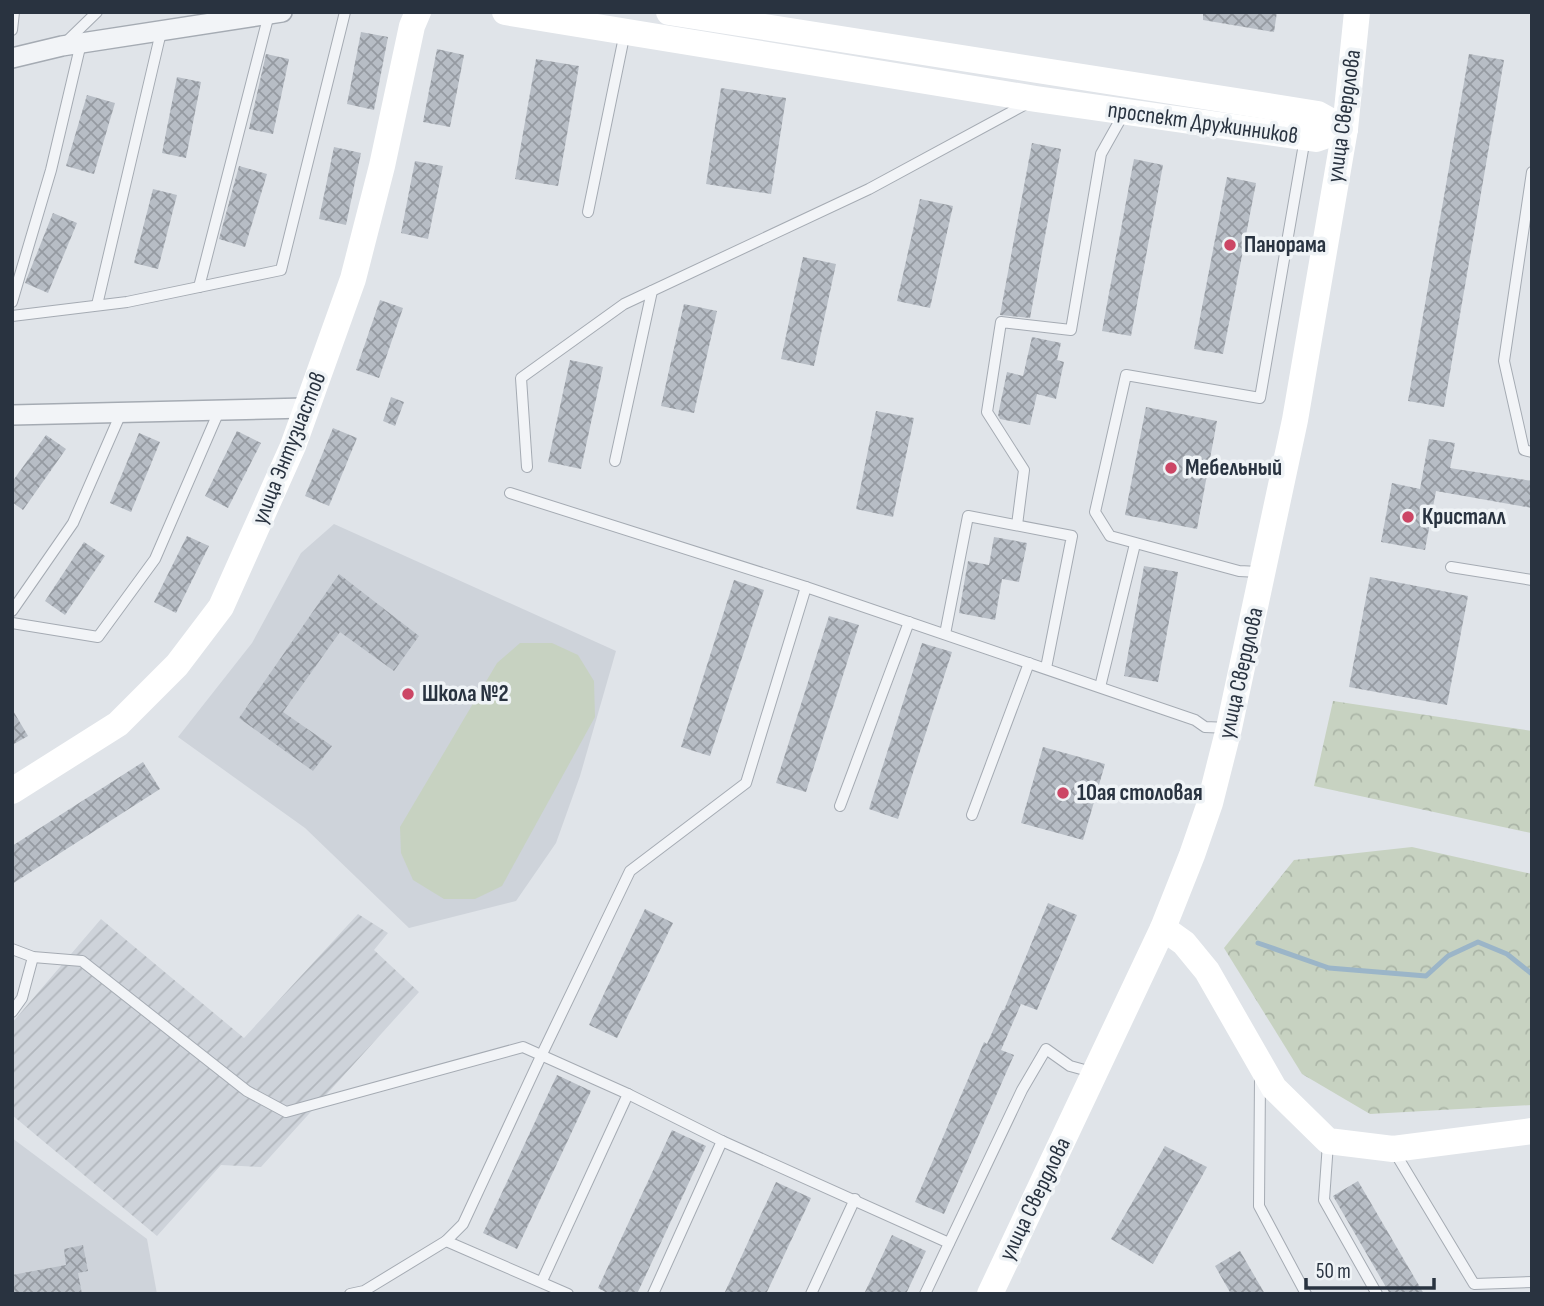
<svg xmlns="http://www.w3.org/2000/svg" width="1544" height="1306" viewBox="0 0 1544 1306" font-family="'Sofia Sans Condensed',sans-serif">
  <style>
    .built { fill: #ced3da }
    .industrial { fill: url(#industrial-furrows) }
    .forest { fill: url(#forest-crowns) }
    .garden { fill: #c7d2c1 }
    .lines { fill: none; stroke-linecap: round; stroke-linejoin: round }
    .stream { stroke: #9bb5c8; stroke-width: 5 }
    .building { fill: url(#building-cross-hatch) }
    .lane-casing { stroke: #a5abb3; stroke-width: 12 }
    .street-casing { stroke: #a5abb3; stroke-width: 22 }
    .lane { stroke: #f2f4f7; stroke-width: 10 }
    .street { stroke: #f2f4f7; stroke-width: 19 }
    .secondary { stroke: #fff; stroke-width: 26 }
    .poi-dot { fill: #cc4665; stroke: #eff3f6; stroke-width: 2.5 }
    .labels { text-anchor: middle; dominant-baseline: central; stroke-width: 7; stroke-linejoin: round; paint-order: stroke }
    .street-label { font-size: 23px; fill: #293340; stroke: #eff3f6 }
    .poi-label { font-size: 23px; font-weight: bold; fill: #293340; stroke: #eff3f6; text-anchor: start }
  </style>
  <defs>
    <pattern id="industrial-furrows" width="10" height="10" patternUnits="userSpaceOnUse" patternTransform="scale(1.75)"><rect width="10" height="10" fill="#ced3da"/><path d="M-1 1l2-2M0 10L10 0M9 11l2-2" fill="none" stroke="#b1b6bc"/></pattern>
    <pattern id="forest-crowns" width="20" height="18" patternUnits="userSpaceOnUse" patternTransform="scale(1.75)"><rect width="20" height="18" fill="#c7d2c1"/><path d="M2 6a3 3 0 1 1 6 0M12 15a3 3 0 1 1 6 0" fill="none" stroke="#abb5a7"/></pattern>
    <pattern id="building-cross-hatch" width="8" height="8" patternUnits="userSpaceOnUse" patternTransform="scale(1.75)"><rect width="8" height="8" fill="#b7bdc5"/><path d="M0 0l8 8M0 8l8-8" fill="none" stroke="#959aa1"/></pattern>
  </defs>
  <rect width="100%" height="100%" fill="#e0e4e9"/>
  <!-- built -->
  <g class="built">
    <polygon points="334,524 616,651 580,776 556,843 516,901 409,928 305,828 178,737 252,643 301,553"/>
    <polygon points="12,1138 147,1239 157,1294 12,1294"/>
  </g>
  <!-- industrial -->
  <polygon class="industrial" points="358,914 388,933 374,950 419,992 261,1167 221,1165 157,1236 12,1115 12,1023 101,919 244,1038"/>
  <!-- forest -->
  <g class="forest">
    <polygon points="1333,701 1532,731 1531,833 1314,786"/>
    <polygon points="1412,847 1532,874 1532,1105 1370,1114 1302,1074 1224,948 1294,860"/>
  </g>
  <!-- garden -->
  <polygon class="garden" points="520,643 552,643 578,655 594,681 595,717 502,886 475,899 444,899 413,880 401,853 400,827 497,663"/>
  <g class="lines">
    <!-- stream -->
    <polyline class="stream" points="1258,943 1329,968 1426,976 1448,956 1478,942 1507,954 1532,974"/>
  </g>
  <!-- building -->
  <g class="building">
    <polygon points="1203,12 1277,12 1274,32 1203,20"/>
    <polygon points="361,32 388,37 374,110 347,104"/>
    <polygon points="437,49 464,55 450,127 423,122"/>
    <polygon points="266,54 289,59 273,134 249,129"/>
    <polygon points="1469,54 1504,60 1444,407 1408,401"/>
    <polygon points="536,59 579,66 558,186 515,179"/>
    <polygon points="177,77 201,82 186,158 162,153"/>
    <polygon points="721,88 786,98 771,194 706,184"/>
    <polygon points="87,95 115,103 94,174 66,166"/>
    <polygon points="1032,143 1061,149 1030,318 1000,315"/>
    <polygon points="334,147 361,153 346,225 319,219"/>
    <polygon points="1134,159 1163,165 1131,336 1102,331"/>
    <polygon points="415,161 443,166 428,239 401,233"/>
    <polygon points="239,166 267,174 245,247 219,239"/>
    <polygon points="1227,177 1256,183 1223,354 1194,349"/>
    <polygon points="153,189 177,195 158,269 134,263"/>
    <polygon points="920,199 953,206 930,308 897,301"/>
    <polygon points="53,213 77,223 48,293 25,283"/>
    <polygon points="803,257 836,264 814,366 781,359"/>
    <polygon points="380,300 403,308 379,378 356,370"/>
    <polygon points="684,304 717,311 694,413 661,406"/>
    <polygon points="1032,337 1061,343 1057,360 1064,362 1056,399 1037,394 1030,425 1000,419 998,415 1007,372 1023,376"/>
    <polygon points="570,360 603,367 581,469 548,462"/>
    <polygon points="391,397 404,402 395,426 383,421"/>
    <polygon points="1146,407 1217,421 1197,529 1125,515"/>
    <polygon points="876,411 914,418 893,517 856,509"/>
    <polygon points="333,428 357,438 329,506 305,496"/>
    <polygon points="237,431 261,443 228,508 205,496"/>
    <polygon points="139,433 160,442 131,512 110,503"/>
    <polygon points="46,435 66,449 23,510 12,502 12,482"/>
    <polygon points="1429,439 1455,443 1450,468 1532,481 1532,508 1436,491 1425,550 1381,542 1392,483 1420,489"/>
    <polygon points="187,536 209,546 176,613 154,602"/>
    <polygon points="994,537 1027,543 1019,582 1002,579 995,620 959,613 968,561 989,565"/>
    <polygon points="84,542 105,556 65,615 45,601"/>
    <polygon points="1144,566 1178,572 1158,682 1124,676"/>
    <polygon points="339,574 419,636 394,671 340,632 283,712 332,746 313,771 239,718"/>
    <polygon points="1370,577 1468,596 1447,705 1349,687"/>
    <polygon points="734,580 764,590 710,756 681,747"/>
    <polygon points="829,616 859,625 806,792 776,783"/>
    <polygon points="922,643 952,652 898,819 869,809"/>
    <polygon points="12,709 28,736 12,745"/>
    <polygon points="1043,747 1105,764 1083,840 1021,823"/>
    <polygon points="143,762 160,789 12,884 12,846"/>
    <polygon points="1048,903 1077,915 1037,1010 1021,1004 1001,1050 1014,1055 944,1214 915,1202 984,1042 987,1044 1002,1010 1004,1010"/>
    <polygon points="645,909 673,923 617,1038 589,1025"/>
    <polygon points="557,1075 591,1091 517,1249 483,1233"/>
    <polygon points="672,1130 706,1146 637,1294 609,1294 598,1288"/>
    <polygon points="1165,1146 1207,1167 1153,1264 1111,1239"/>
    <polygon points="1358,1181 1424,1294 1390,1294 1333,1196"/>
    <polygon points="776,1182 811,1198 766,1294 724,1294"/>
    <polygon points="892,1235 926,1251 906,1294 864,1294"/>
    <polygon points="83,1245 88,1271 78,1273 82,1294 12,1294 12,1275 66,1265 64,1249"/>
    <polygon points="1240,1251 1265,1294 1231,1294 1215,1266"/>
  </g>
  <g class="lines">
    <defs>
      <g id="lane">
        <polyline points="12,30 14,12"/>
        <polyline points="64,44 97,12"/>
        <polyline points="1532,172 1504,361 1524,450 1532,452"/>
        <polyline points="588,212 625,32"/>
        <polyline points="199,287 269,14"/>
        <polyline points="12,302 51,170 81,43"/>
        <polyline points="97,305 161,32"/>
        <polyline points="12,316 127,302 281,270 345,12"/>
        <polyline points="615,461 652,291"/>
        <polyline points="527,467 521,378 624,304 869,189 1026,104"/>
        <polyline points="510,493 806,587 1195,720 1205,727 1229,728"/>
        <polyline points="1017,525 1024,470 987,412 1001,322 1071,330 1101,154 1124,113"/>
        <polyline points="1451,567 1532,580"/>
        <polyline points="1259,572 1239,571 1110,536 1095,512 1126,375 1260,398 1305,138"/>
        <polyline points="12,611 73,523 121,413"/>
        <polyline points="12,623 98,637 155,559 219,411"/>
        <polyline points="945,634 968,516 1072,536 1046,668"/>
        <polyline points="1100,687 1135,544"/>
        <polyline points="840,806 909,622"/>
        <polyline points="972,815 1029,663"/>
        <polyline points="12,949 33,957 82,961 247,1091 286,1112 523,1047 628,1094 722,1141 949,1243"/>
        <polyline points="12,1012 22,998 33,957"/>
        <polyline points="1260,1078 1259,1206 1306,1294"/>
        <polyline points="1328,1143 1324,1200 1377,1294"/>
        <polyline points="1394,1151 1474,1284 1532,1282"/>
        <polyline points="446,1241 568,1294"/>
        <polyline points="542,1281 628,1094"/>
        <polyline points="350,1294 364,1291 446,1241 463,1224 542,1054 630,871 746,783 806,587"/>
        <polyline points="653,1294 722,1141"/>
        <polyline points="811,1294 855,1199"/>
        <polyline points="925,1294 1022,1090 1046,1049 1070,1066 1092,1072"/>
      </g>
      <g id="street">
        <polyline points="12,58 62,46 282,12"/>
        <polyline points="12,415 305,408"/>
      </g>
    </defs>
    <!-- lane casing -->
    <use href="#lane" class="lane-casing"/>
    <!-- street casing -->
    <use href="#street" class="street-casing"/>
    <!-- lane -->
    <use href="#lane" class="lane"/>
    <!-- street -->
    <use href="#street" class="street"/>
    <!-- secondary -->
    <g class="secondary">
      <polyline points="505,12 1036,99 1316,139 1345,129"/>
      <polyline points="669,12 1318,114 1345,129"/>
      <polyline points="12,791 118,724 177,665 221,607 293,446 353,279 382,166 412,26 418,12"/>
      <polyline points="1163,928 1184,943 1207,971 1274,1088 1328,1141 1393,1149 1532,1131"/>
      <polyline points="990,1294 1163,928 1192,855 1210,803 1229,728 1295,420 1345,129 1357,12"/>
    </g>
  </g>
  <!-- markers -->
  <g class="poi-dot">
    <circle cx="1230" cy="245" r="7"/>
    <circle cx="1171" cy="468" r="7"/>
    <circle cx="1408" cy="517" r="7"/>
    <circle cx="408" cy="694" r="7"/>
    <circle cx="1063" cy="793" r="7"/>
  </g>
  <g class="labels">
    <!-- street labels -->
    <g class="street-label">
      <text transform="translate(1344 116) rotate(-82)">улица Свердлова</text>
      <text transform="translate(1203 123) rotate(8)">проспект Дружинников</text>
      <text transform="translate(289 448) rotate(-68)">улица Энтузиастов</text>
      <text transform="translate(1241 673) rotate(-77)">улица Свердлова</text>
      <text transform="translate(1035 1199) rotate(-64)">улица Свердлова</text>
    </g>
    <!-- poi labels -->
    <g class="poi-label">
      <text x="1244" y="245">Панорама</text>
      <text x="1185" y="468">Мебельный</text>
      <text x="1422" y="517">Кристалл</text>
      <text x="422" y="694">Школа №2</text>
      <text x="1077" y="793">10ая столовая</text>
    </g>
  </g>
  <!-- border -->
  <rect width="1544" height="1306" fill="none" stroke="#293340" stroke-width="28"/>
  <!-- scale -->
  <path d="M1306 1278v10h128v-10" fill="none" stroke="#293340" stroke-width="3.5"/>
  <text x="1316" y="1278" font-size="21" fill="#293340" stroke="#eff3f6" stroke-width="5" paint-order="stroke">50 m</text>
</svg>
